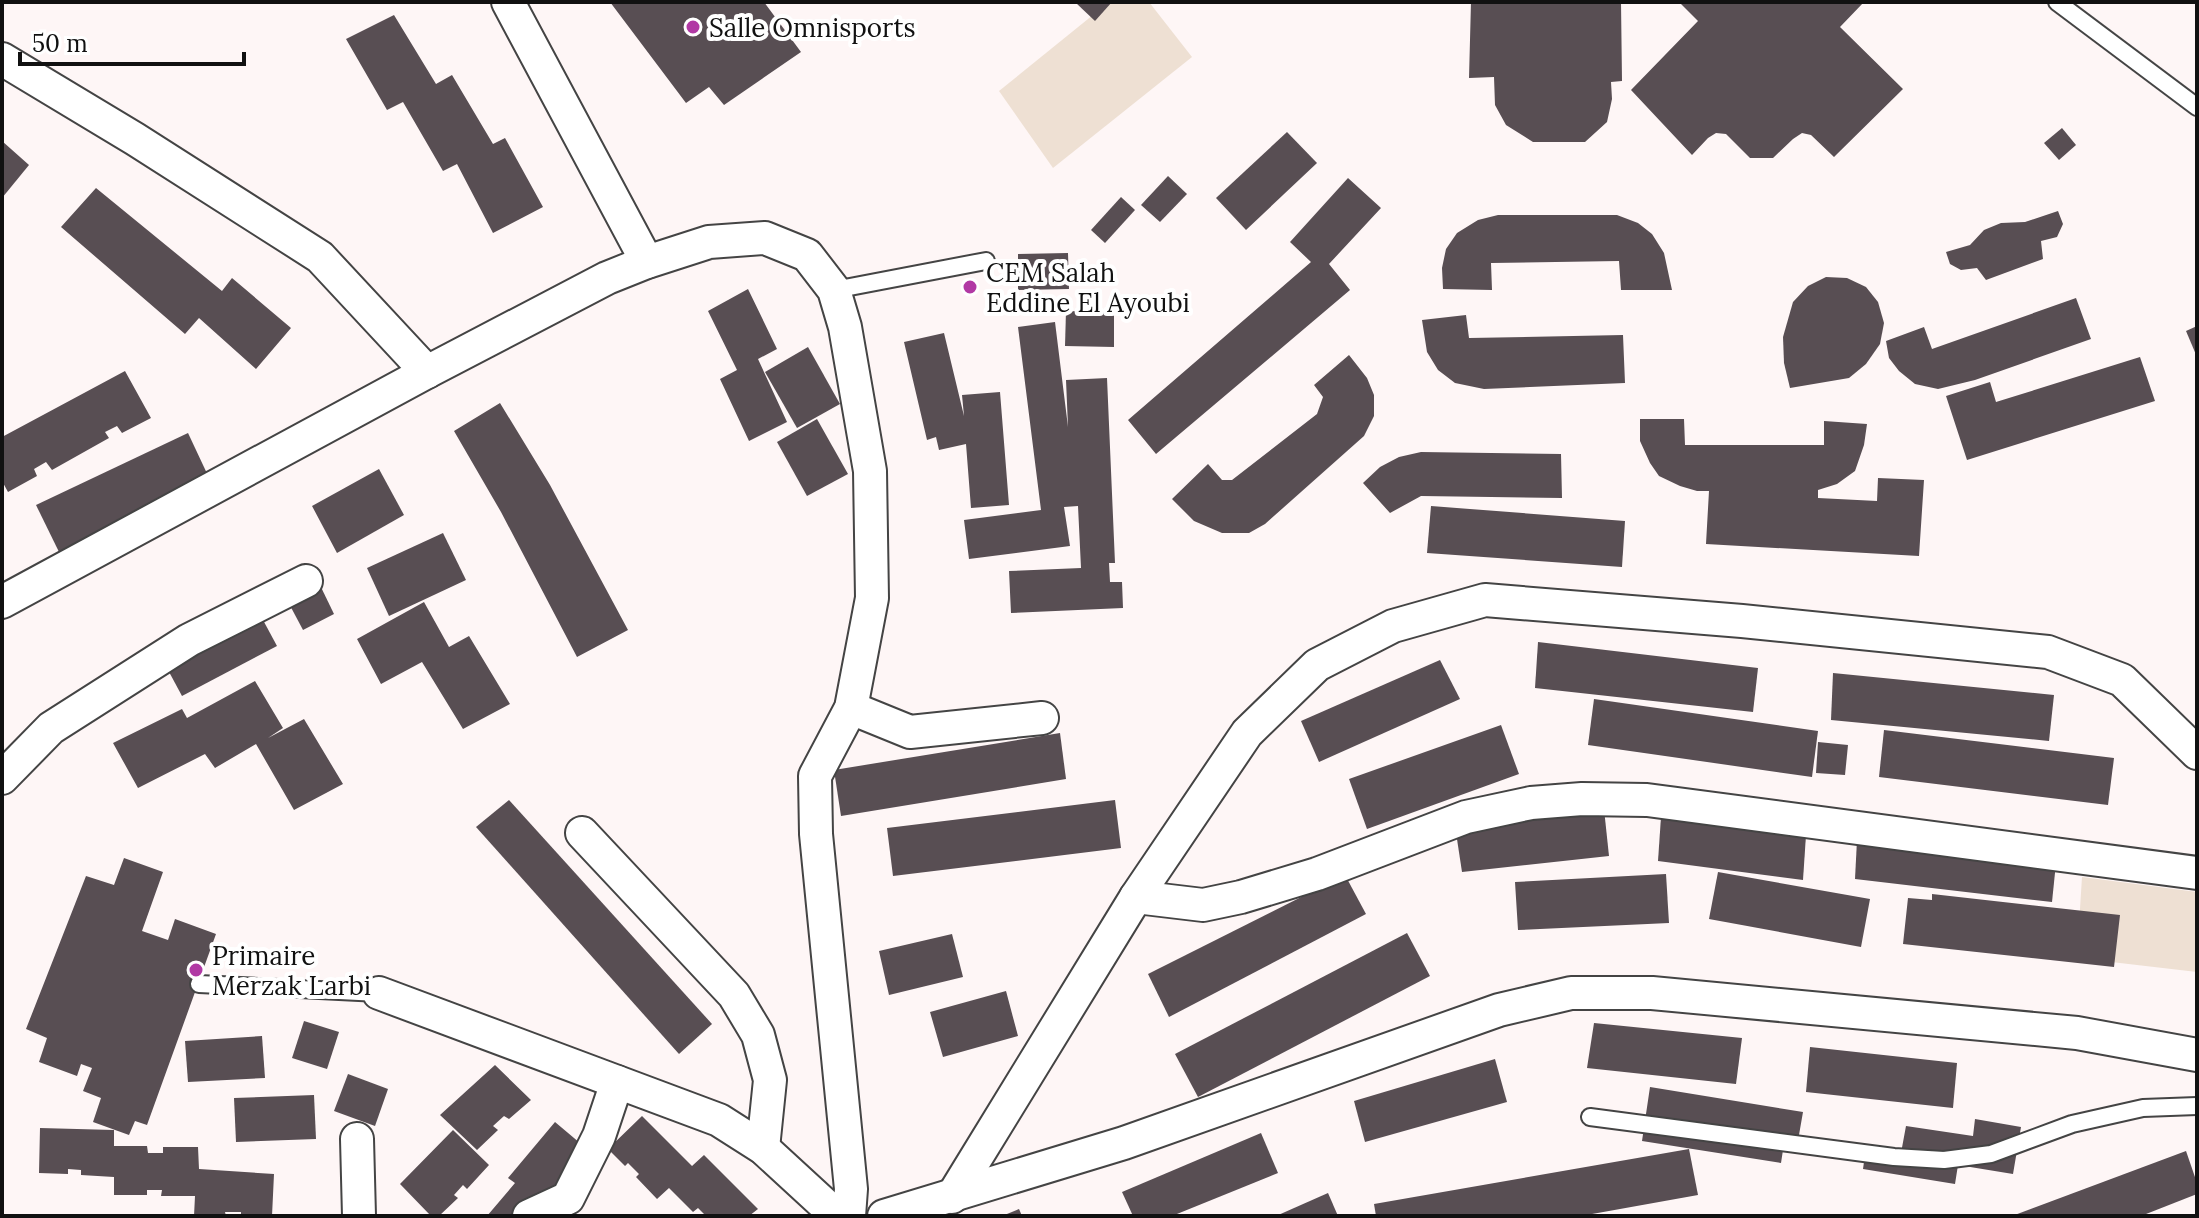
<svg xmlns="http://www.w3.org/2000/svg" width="2199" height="1218" viewBox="0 0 2199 1218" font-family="Lora,serif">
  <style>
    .pitch { fill: #eee0d3 }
    .building { fill: #584e53 }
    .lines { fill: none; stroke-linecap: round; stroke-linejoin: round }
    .service-casing { stroke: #444; stroke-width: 20 }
    .minor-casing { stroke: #444; stroke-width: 36 }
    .service { stroke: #fff; stroke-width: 16 }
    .minor { stroke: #fff; stroke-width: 32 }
    .poi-dot { fill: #b139a4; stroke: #fff; stroke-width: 3 }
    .labels { text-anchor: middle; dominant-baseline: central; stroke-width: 8; stroke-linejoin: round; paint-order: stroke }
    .poi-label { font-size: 26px; fill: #111; stroke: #fff; text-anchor: start }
  </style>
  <rect width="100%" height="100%" fill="#fef6f6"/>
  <!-- pitch -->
  <g class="pitch">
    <polygon points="1109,2 1149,2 1192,57 1053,168 999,91"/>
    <polygon points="2082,877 2197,892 2197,972 2077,958"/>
  </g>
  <!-- building -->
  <g class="building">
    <polygon points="610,2 764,2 801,52 724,105 709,87 686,103"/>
    <polygon points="1078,2 1112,2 1095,21 1076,3"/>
    <polygon points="1471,2 1621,2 1622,81 1611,82 1612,99 1607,122 1585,142 1533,142 1506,125 1495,105 1494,77 1469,78"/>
    <polygon points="1679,2 1864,2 1840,27 1903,89 1834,157 1811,135 1802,133 1793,139 1773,158 1750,158 1726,134 1716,133 1708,138 1692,155 1631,90 1698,21"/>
    <polygon points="394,15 436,84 452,75 493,144 505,138 543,207 493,233 457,164 443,171 403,102 387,110 346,39"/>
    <polygon points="2062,128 2076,145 2059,160 2044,143"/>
    <polygon points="1287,132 1317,163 1246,230 1216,198"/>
    <polygon points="2,141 29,165 2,198"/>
    <polygon points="1168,176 1187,194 1160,222 1141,205"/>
    <polygon points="1348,178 1381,208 1329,264 1350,290 1156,454 1128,420 1311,262 1290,242"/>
    <polygon points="96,188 222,291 232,278 291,328 256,369 199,318 185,334 61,227"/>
    <polygon points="1121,197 1135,210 1105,243 1091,230"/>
    <polygon points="2058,211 2063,224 2057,237 2041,241 2043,259 1986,280 1977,268 1961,270 1950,264 1946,252 1970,245 1984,230 2001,223 2025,222"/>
    <polygon points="1498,215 1617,215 1638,223 1652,234 1664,253 1672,290 1621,290 1619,261 1491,263 1492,290 1443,289 1442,268 1446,249 1457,233 1478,220"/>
    <polygon points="1068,253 1069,289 1018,290 1018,254"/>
    <polygon points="1826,277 1847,278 1866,287 1878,302 1884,323 1880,344 1866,364 1849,378 1790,388 1784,363 1783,337 1793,302 1808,286"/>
    <polygon points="748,289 777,349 758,359 787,422 749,441 720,379 737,370 708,311"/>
    <polygon points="2076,298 2091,339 1975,380 1938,389 1915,384 1899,371 1889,358 1886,341 1924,327 1932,349"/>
    <polygon points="1066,311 1114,312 1114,347 1065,346"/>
    <polygon points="1466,315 1469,338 1623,335 1625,383 1484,389 1455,383 1438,370 1427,352 1422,320"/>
    <polygon points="1055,322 1068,427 1066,380 1107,378 1115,563 1109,563 1110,582 1122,582 1123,608 1011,613 1009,571 1081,568 1078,506 1064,507 1070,546 969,559 964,520 1041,510 1018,327"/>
    <polygon points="2197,326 2197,357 2186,331"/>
    <polygon points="944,333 964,416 962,395 1000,392 1009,505 971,508 966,444 939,450 936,437 927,440 904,342"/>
    <polygon points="808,347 840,404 797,428 765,372"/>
    <polygon points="1349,355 1367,378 1374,395 1374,416 1364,436 1265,524 1249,533 1222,533 1194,521 1172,499 1208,464 1222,480 1232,480 1317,414 1323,397 1314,385"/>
    <polygon points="2140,357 2155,401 1967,460 1946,396 1990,382 1996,402"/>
    <polygon points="125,371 151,418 122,433 117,426 105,432 109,438 52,470 46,462 34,469 37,476 8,492 2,481 2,437"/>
    <polygon points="500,403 550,485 628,630 577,657 501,512 454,431"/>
    <polygon points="817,419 848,474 807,496 777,442"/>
    <polygon points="1640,419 1684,419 1685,445 1824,445 1824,421 1867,424 1864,445 1855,471 1837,484 1818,490 1818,498 1877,501 1878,478 1924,480 1919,556 1706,544 1709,491 1697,491 1680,486 1659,476 1650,463 1640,441"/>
    <polygon points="188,433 211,482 60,554 36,505"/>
    <polygon points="1421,452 1561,454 1562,498 1421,496 1390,513 1363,483 1380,467 1399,457"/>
    <polygon points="379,469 404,515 337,553 312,506"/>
    <polygon points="1431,506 1625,521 1622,567 1427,553"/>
    <polygon points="443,533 466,580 389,616 367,568"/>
    <polygon points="318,581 334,614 303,630 286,598"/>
    <polygon points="424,602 449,647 469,636 510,704 463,729 422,662 381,684 357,639"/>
    <polygon points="263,620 277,646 182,696 168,670"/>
    <polygon points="1538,642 1758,668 1753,712 1535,688"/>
    <polygon points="1440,660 1460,699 1319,762 1301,721"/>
    <polygon points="1833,673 2054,695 2049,741 1831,720"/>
    <polygon points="255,681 283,728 268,738 304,719 343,784 294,810 256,744 215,768 205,754 138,788 113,743 182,709 187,718"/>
    <polygon points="1594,699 1818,731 1812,777 1588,745"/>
    <polygon points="1501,725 1519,774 1367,829 1349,779"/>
    <polygon points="1884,730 2114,758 2108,805 1879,777"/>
    <polygon points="1060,733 1066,779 841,816 834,770"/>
    <polygon points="1818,742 1848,745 1845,775 1816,773"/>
    <polygon points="509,800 712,1024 679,1054 476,827"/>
    <polygon points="1115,800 1121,848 893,876 887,828"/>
    <polygon points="1604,809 1609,856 1462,872 1455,826"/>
    <polygon points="1661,817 1806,835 1803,880 1658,861"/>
    <polygon points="1857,840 2056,863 2052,902 1855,879"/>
    <polygon points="124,858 163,872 142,931 168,940 175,919 216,934 147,1125 135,1121 129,1135 93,1122 101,1098 83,1091 92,1068 81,1064 77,1076 39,1062 47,1038 26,1029 86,876 114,885"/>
    <polygon points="1718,872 1870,899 1861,947 1709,919"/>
    <polygon points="1666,874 1669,923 1518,930 1515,882"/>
    <polygon points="1345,875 1366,914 1169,1017 1148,974"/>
    <polygon points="1932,894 2120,915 2114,967 1903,944 1908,898 1932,900"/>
    <polygon points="1407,933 1430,976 1198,1097 1175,1054"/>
    <polygon points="952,934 963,977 889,995 879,951"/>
    <polygon points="1006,991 1018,1036 943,1057 930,1012"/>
    <polygon points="304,1021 339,1032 327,1069 292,1058"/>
    <polygon points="1594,1023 1742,1038 1736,1084 1587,1068"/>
    <polygon points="262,1036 265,1078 188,1082 185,1041"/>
    <polygon points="1810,1047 1957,1063 1953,1108 1806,1092"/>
    <polygon points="1495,1059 1507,1102 1365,1142 1354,1101"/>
    <polygon points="495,1065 531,1100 509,1119 504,1116 493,1126 498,1130 477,1150 440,1115"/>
    <polygon points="348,1074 388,1089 375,1126 334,1111"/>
    <polygon points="1650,1087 1803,1112 1796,1152 1783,1150 1781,1163 1642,1141"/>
    <polygon points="314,1095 316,1139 236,1142 234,1098"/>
    <polygon points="642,1116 692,1166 704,1155 758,1209 749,1216 706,1216 698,1208 693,1212 669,1188 657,1199 636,1177 639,1174 628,1163 625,1166 608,1149"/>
    <polygon points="1975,1119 2021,1127 2013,1174 1958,1165 1955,1184 1863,1169 1866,1148 1901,1153 1906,1126 1973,1136"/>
    <polygon points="555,1122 593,1154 545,1216 487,1216 515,1183 508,1178"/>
    <polygon points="40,1128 114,1130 114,1146 147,1146 148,1153 163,1153 163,1147 198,1147 199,1169 274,1174 272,1216 241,1216 241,1212 225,1212 226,1216 194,1216 195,1196 161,1196 162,1190 147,1190 147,1195 114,1195 114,1177 81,1175 81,1170 68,1169 68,1174 39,1173"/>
    <polygon points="453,1130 489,1165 467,1189 463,1185 454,1195 458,1198 439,1216 431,1216 400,1184"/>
    <polygon points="1261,1133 1278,1173 1172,1216 1133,1216 1122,1192"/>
    <polygon points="1689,1149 1698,1195 1581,1216 1376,1216 1374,1204"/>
    <polygon points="2186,1151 2197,1183 2197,1194 2141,1216 2012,1216"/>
    <polygon points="1328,1193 1338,1216 1276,1216"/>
    <polygon points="1019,1209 1022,1216 1002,1216"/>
  </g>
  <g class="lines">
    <defs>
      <g id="service">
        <polyline points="2057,2 2197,107"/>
        <polyline points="834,290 986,261"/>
        <polyline points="199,984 379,993"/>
        <polyline points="1590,1117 1894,1157 1944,1160 1991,1154 2072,1124 2143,1108 2197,1106"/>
      </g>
      <g id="minor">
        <polyline points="508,2 647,262"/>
        <polyline points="2,59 135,139 320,257 427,372"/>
        <polyline points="2,602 427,372 607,278 647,262 709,242 765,238 807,255 834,290 845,327 870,471 872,598 851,708 815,776 816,834 851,1189 849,1216"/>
        <polyline points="851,708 910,732 1042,718"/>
        <polyline points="2,778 51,728 189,640 306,581"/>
        <polyline points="582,833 734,995 758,1035 770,1080 763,1148"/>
        <polyline points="1136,897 1203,905 1241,897 1317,874 1466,817 1531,803 1582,799 1647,800 2197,873"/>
        <polyline points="379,993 719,1120 763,1148 837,1216"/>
        <polyline points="357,1139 359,1216"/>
        <polyline points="952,1197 1136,897 1247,733 1317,665 1393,626 1485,600 1742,621 2048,652 2122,680 2197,753"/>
        <polyline points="529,1216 568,1198 599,1136 617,1082"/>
        <polyline points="884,1216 1124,1143 1499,1010 1571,993 1652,993 2077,1033 2197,1055"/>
      </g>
    </defs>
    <!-- service casing -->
    <use href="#service" class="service-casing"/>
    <!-- minor casing -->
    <use href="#minor" class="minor-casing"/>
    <!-- service -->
    <use href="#service" class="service"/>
    <!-- minor -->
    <use href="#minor" class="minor"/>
  </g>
  <!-- markers -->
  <g class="poi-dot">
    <circle cx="693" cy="27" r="8"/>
    <circle cx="970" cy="287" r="8"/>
    <circle cx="196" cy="970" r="8"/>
  </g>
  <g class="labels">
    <!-- poi labels -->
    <g class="poi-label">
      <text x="709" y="27">Salle Omnisports</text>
      <text x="986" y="272">CEM Salah<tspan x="986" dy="30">Eddine El Ayoubi</tspan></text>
      <text x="212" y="955">Primaire<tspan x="212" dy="30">Merzak Larbi</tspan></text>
    </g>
  </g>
  <!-- border -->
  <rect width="2199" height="1218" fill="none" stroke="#111111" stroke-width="8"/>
  <!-- scale -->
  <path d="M20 52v12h224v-12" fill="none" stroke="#111111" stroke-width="4"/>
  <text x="32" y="52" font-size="24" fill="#111111" stroke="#ffffff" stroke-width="6" paint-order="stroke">50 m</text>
</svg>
